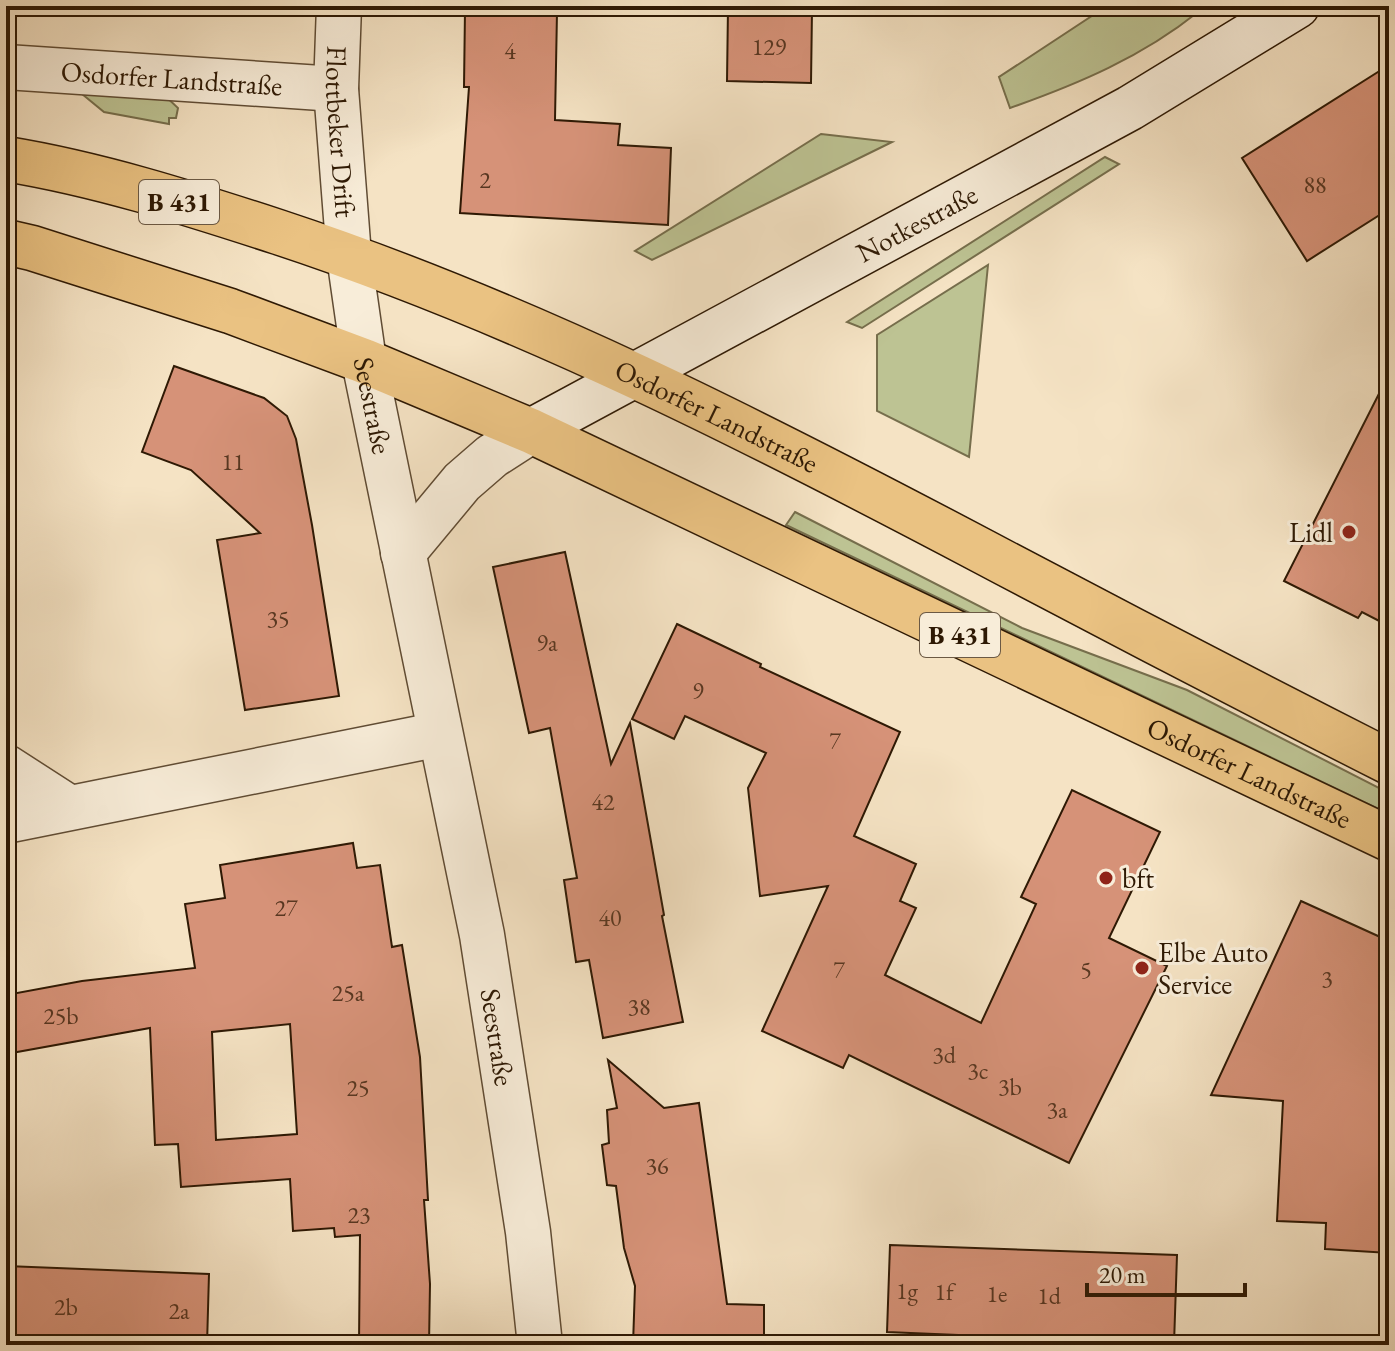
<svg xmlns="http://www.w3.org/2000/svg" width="1395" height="1351" viewBox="0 0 1395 1351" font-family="'EB Garamond',serif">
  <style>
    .green { fill: #bdc393; stroke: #766e4c; stroke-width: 2 }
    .building { fill: #d69278; stroke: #2e1904; stroke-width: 2; fill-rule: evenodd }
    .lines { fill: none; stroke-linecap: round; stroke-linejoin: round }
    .street-casing { stroke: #604c34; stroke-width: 47 }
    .secondary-casing { stroke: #2e1904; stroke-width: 47 }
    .primary-casing { stroke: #2e1904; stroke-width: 47 }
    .street { stroke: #f8edd9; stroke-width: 44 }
    .secondary { stroke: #f8edd9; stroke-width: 44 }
    .primary { stroke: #eac282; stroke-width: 44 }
    .poi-dot { fill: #8f2418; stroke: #f8edd9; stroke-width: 3 }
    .labels { text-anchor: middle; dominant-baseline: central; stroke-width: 6; stroke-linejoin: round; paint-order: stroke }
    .number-label { font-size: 24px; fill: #583721 }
    .shield { fill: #f8edd9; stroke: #6b5944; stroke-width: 2 }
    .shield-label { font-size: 26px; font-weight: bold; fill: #2e1904 }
    .street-label { font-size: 28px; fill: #2e1904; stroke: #f8edd9 }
    .poi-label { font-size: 28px; fill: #2e1904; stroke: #f8edd9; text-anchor: start }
  </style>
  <rect width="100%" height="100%" fill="#f5e3c4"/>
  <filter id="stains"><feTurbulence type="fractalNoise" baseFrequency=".0025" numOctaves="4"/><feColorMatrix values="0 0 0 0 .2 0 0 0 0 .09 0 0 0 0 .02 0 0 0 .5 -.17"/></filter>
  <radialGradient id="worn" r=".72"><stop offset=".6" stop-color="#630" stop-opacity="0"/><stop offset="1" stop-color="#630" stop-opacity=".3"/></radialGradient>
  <!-- green -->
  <g class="green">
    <path d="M1107,6H1191L1198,12C1142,57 1078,84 1010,108L999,77Z"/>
    <polygon points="161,92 178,108 176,118 169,118 169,124 104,112 82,94"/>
    <polygon points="821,134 892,142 652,260 635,251"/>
    <polygon points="1105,157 1119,164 862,328 847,322"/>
    <polygon points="988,265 969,457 877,411 877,335"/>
    <polygon points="795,512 1022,628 1187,690 1389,793 1389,814 786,525"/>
  </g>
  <!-- building -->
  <g class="building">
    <polygon points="728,8 812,10 811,83 727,81"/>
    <polygon points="465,10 557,12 555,120 620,124 618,145 671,148 668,225 460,213 469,87 464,87"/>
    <polygon points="1389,65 1389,209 1307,261 1242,158"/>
    <polygon points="174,366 264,398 287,416 296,439 312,525 339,696 245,710 217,540 260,533 191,470 142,452"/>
    <polygon points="1389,374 1389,626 1362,612 1358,618 1284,581"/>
    <polygon points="565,552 611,764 630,723 664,915 662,916 683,1022 603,1038 589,960 576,962 564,880 577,878 550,728 529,733 493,567"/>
    <polygon points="677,624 761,664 760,667 900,732 854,836 916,864 900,901 916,908 885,975 981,1023 1036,904 1021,897 1072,790 1160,832 1109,938 1167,966 1069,1163 849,1055 843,1068 762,1031 828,886 760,896 748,788 766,753 685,716 674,739 632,719"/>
    <path d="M353,843L357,868L380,865L392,947L402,945L420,1057L428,1200H424L430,1284L429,1345H359L360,1235L335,1237L334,1228L293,1231L290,1179L181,1187L178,1144L155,1145L150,1028L6,1054V995L82,981L195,968L185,904L225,898L220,865ZM290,1024L297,1134L216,1140L212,1032Z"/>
    <polygon points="1301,901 1389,941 1389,1253 1325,1249 1326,1223 1277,1221 1283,1101 1211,1095"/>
    <polygon points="608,1060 664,1108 699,1103 727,1304 764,1305 764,1345 633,1345 635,1286 624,1248 616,1186 607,1185 602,1145 609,1143 607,1110 617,1108"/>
    <polygon points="890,1245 1177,1255 1174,1344 887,1332"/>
    <polygon points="6,1266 209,1274 207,1345 6,1345"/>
  </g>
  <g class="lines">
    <defs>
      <g id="street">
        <path id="s1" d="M339,6L336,89L349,256L364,361L482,935L528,1232L540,1345"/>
        <path id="s2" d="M6,67L336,89"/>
        <polyline points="403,553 462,482 492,456 531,431"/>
        <polyline points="6,767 68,807"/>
        <polyline points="6,821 440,734"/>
      </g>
      <g id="secondary">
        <path id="s3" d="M531,431L1130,108L1297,6"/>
      </g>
      <g id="primary">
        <path id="s4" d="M6,159C98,174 189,203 278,232C524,313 755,431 984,552C1118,623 1253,693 1389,762"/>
        <path id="s5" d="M6,242L32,248L230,311L364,361L531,431L1389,839"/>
      </g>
    </defs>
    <!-- street casing -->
    <use href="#street" class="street-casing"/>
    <!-- secondary casing -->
    <use href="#secondary" class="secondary-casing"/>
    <!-- primary casing -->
    <use href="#primary" class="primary-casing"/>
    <!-- street -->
    <use href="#street" class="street"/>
    <!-- secondary -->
    <use href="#secondary" class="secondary"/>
    <!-- primary -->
    <use href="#primary" class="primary"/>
  </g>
  <!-- markers -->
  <g class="poi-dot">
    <circle cx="1349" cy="532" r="8"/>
    <circle cx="1106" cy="878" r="8"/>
    <circle cx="1142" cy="968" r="8"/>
  </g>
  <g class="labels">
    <!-- number labels -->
    <g class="number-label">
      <text x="769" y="46">129</text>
      <text x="510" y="50">4</text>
      <text x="485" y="179">2</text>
      <text x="1315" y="184">88</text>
      <text x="233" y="461">11</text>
      <text x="278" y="618">35</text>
      <text x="547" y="642">9a</text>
      <text x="698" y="690">9</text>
      <text x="835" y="740">7</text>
      <text x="603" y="801">42</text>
      <text x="286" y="907">27</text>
      <text x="610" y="917">40</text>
      <text x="839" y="969">7</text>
      <text x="1086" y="969">5</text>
      <text x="1327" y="978">3</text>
      <text x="348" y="992">25a</text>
      <text x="639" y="1006">38</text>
      <text x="61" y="1015">25b</text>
      <text x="944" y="1054">3d</text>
      <text x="978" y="1070">3c</text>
      <text x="1010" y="1086">3b</text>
      <text x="358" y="1087">25</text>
      <text x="1057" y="1109">3a</text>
      <text x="657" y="1165">36</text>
      <text x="359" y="1214">23</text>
      <text x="907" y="1290">1g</text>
      <text x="944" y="1291">1f</text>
      <text x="997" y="1293">1e</text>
      <text x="1049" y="1295">1d</text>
      <text x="66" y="1306">2b</text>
      <text x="179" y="1310">2a</text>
    </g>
    <!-- shield labels -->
    <g class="shield">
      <rect x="139" y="180" width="80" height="44" rx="6"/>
      <rect x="920" y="613" width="80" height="44" rx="6"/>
    </g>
    <g class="shield-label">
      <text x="179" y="202">B 431</text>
      <text x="960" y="635">B 431</text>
    </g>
    <!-- street labels -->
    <g class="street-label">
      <text stroke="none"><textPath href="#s2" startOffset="166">Osdorfer Landstraße</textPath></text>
      <text stroke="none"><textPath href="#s1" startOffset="126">Flottbeker Drift</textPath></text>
      <text stroke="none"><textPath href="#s3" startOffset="438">Notkestraße</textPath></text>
      <text stroke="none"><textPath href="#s1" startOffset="402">Seestraße</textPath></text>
      <text stroke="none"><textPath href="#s4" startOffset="758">Osdorfer Landstraße</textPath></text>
      <text stroke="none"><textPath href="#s5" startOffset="1354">Osdorfer Landstraße</textPath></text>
      <text stroke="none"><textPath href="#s1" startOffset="1046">Seestraße</textPath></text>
    </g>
    <!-- poi labels -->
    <g class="poi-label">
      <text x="1333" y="532" text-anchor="end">Lidl</text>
      <text x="1122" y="878">bft</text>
      <text x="1158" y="952">Elbe Auto<tspan x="1158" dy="32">Service</tspan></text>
    </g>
  </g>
  <!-- margin -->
  <rect width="1395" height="1351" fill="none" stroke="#f5e3c4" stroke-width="32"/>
  <rect x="8" y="8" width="1379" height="1335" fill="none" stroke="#2e1904" stroke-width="4"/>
  <rect x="16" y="16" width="1363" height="1319" fill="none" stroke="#2e1904" stroke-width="2"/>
  <!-- scale -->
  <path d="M1087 1283v12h158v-12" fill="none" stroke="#2e1904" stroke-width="4"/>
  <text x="1099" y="1283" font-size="24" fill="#2e1904" stroke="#f8edd9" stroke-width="6" paint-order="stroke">20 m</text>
  <rect width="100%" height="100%" filter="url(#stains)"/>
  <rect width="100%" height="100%" fill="url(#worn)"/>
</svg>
